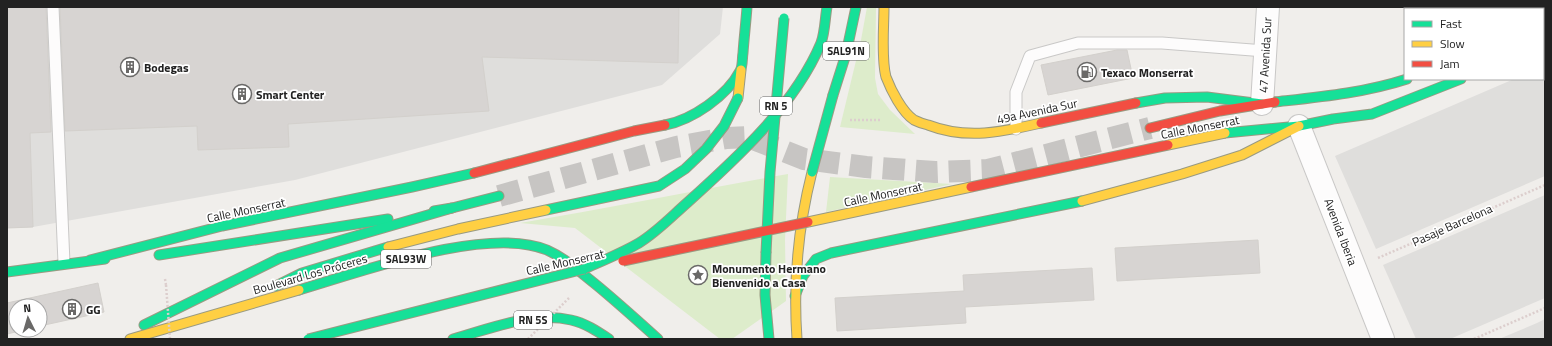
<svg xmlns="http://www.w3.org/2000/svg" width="1552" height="346" viewBox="0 0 1552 346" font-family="'Titillium Web',sans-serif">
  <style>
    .residential { fill: #dfdedc }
    .grass { fill: #ddeccb }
    .building { fill: #d7d4d2; stroke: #d3d0cc }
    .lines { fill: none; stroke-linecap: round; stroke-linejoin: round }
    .secondary-tunnel { stroke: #c7c5c3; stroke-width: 22; stroke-dasharray: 22 11; stroke-linecap: butt }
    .lane-casing { stroke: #c9c8c7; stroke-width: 13 }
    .street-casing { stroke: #c9c8c7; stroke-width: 24 }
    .fast-casing { stroke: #999a82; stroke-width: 11 }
    .slow-casing { stroke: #999a82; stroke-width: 11 }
    .jam-casing { stroke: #999a82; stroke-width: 11 }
    .path { stroke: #dccecd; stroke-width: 2.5; stroke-dasharray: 2 2; stroke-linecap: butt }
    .lane { stroke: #fdfcfc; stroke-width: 11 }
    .street { stroke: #fdfcfc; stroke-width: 22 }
    .fast { stroke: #16e098; stroke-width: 9 }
    .slow { stroke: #ffcf43; stroke-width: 9 }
    .jam { stroke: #f24e42; stroke-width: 9 }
    .fast-bridge-casing { stroke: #999a82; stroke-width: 11; stroke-linecap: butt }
    .slow-bridge-casing { stroke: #999a82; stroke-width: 11; stroke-linecap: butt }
    .jam-bridge-casing { stroke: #999a82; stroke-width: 11; stroke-linecap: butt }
    .path-bridge { stroke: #dccecd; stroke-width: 2.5; stroke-dasharray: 2 2; stroke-linecap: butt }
    .fast-bridge { stroke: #16e098; stroke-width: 9 }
    .slow-bridge { stroke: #ffcf43; stroke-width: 9 }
    .jam-bridge { stroke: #f24e42; stroke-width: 9 }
    .labels { text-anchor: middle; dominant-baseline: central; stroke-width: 3.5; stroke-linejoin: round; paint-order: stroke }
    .shield { fill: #fff; stroke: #646464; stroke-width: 1 }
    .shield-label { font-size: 11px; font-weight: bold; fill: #222 }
    .street-label { font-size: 12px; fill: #222; stroke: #fff }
    .poi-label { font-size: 12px; font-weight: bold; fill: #222; stroke: #fff; text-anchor: start }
  </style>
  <rect width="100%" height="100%" fill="#f0eeeb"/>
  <!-- residential -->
  <g class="residential">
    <polygon points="7,7 723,7 720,34 662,85 295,180 33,227 7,228"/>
    <polygon points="1545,65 1545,176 1376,249 1335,156 1514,79 1543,79 1543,66"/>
    <polygon points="1545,195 1545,298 1450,339 1416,339 1383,265"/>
    <polygon points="1545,319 1545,339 1499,339 1537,323"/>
  </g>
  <!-- grass -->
  <g class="grass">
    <polygon points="867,7 876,7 875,78 878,94 890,110 915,134 840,127 861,40"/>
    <path d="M788,174L785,240L786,301L732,339H720L575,228L520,223C610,208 699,190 788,174Z"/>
    <polygon points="830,177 952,184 826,212"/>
  </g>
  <!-- building -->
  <g class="building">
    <polygon points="7,7 46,7 51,132 30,133 33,227 7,228"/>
    <polygon points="60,7 439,7 490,8 490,7 679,7 678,63 482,57 489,111 288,124 289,147 198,150 197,126 65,131"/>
    <polygon points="1117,50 1127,50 1133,78 1048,95 1041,65"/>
    <polygon points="1258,240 1260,273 1117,281 1115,248"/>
    <polygon points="1092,268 1094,300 965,307 966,323 837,331 835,298 964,291 963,275"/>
    <polygon points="98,283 104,312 40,326 40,306 16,306 16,330 24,330 7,334 7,303"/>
  </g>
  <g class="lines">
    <!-- secondary-tunnel -->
    <polyline class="secondary-tunnel" points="499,196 676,147 727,138 748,137 804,159 866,167 935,172 988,170 1150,128"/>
    <defs>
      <g id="lane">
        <polyline points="53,7 64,263"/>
        <polyline points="1016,129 1016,92 1030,56 1078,43 1162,43 1265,51"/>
      </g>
      <g id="street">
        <polyline points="1262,104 1268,7"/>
        <polyline points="1299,126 1383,339"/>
      </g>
      <g id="fast">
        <polyline points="1543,38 1545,37"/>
        <polyline points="833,95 846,54 856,7"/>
        <path d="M1275,102C1320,97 1364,93 1407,79"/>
        <polyline points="1136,103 1165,98 1207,97 1262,104"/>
        <path d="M665,125C692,120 727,96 740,71C743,66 742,58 743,53C744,38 746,22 747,7"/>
        <polyline points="1225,133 1299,126 1333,119 1372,114 1461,79"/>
        <polyline points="434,211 452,208 499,196"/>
        <polyline points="766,253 765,295 769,339"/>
        <polyline points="159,255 388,219"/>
        <polyline points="90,260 222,226 412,187 474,173"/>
        <polyline points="7,272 105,259"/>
        <polyline points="276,286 302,273 388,247"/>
        <path d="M299,290C361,272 487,225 547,250C565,258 579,271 594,283C616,301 637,320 658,339"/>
        <polyline points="795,296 803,276 816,259 831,253 1082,201"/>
        <polyline points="144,325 280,258 452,208"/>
        <path d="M453,339C490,329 532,311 571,320C585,323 597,331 609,339"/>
      </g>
      <g id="slow">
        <path d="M884,7C884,26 881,59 886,77C891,90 902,112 914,120C918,122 924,124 928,125C967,140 1002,132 1041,123"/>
        <polyline points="738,98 741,70"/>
        <polyline points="1082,201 1182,174 1242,155 1299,126"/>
        <polyline points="130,339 299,290"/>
        <path d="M797,339C793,282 798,227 812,172"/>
      </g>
      <g id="jam">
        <polyline points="1041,123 1136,103"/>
        <polyline points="1150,128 1220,111 1275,102"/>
        <polyline points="474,173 634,131 665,125"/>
      </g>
    </defs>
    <!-- lane casing -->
    <use href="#lane" class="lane-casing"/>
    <!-- street casing -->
    <use href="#street" class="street-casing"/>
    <!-- fast casing -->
    <use href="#fast" class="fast-casing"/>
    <!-- slow casing -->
    <use href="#slow" class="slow-casing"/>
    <!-- jam casing -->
    <use href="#jam" class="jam-casing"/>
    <!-- path -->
    <g class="path">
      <polyline points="850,120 881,120"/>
      <polyline points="1378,258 1545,185"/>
      <polyline points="165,279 166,285"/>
      <polyline points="1474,339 1545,308"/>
    </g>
    <!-- lane -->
    <use href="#lane" class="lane"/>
    <!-- street -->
    <use href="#street" class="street"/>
    <!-- fast -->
    <use href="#fast" class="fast"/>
    <!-- slow -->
    <use href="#slow" class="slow"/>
    <!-- jam -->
    <use href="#jam" class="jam"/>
    <defs>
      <g id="fast-bridge">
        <polyline points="812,172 833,95"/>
        <polyline points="546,210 659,186 685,169 706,149 724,126 738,98"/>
        <polyline points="766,253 770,172 784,18"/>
        <path d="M584,269C602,261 622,253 639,243C657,232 672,216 688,202C737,158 795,105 821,43C825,32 825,18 827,7"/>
        <polyline points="308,339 584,269"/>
      </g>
      <g id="slow-bridge">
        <polyline points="1168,145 1225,133"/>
        <polyline points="808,222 971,187"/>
        <polyline points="388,247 458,229 546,210"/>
      </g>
      <g id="jam-bridge">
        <polyline points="971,187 1168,145"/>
        <polyline points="623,261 808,222"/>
      </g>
    </defs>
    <!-- fast-bridge casing -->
    <use href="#fast-bridge" class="fast-bridge-casing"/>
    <!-- slow-bridge casing -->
    <use href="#slow-bridge" class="slow-bridge-casing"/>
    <!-- jam-bridge casing -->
    <use href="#jam-bridge" class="jam-bridge-casing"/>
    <!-- path-bridge -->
    <g class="path-bridge">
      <polyline points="166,285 170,339"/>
      <polyline points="528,339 569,298"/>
    </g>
    <!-- fast-bridge -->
    <use href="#fast-bridge" class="fast-bridge"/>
    <!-- slow-bridge -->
    <use href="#slow-bridge" class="slow-bridge"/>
    <!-- jam-bridge -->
    <use href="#jam-bridge" class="jam-bridge"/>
  </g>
  <!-- icons -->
  <defs>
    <symbol id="building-ring" viewBox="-11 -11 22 22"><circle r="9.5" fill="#fff" stroke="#6a6968" stroke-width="1.5"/><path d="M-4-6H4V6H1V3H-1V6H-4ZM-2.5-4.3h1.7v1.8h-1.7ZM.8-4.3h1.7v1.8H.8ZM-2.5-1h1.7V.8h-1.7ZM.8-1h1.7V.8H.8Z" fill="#6a6968"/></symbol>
    <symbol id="fuel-ring" viewBox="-11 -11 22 22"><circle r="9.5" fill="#fff" stroke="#6a6968" stroke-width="1.5"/><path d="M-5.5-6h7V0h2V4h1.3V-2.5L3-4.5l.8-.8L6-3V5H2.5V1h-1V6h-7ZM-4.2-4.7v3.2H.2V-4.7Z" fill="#6a6968"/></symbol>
    <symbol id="sight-ring" viewBox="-11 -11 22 22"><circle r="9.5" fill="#fff" stroke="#6a6968" stroke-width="1.5"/><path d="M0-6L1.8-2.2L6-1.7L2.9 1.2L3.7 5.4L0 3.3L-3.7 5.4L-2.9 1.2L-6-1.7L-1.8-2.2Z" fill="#6a6968"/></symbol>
  </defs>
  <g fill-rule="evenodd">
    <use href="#building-ring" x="119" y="56" width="22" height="22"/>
    <use href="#fuel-ring" x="1076" y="61" width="22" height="22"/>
    <use href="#building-ring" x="231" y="83" width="22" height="22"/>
    <use href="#sight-ring" x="687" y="264" width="22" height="22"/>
    <use href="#building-ring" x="61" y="298" width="22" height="22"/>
  </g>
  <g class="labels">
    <!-- shield labels -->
    <g class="shield">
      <rect x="823" y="42" width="46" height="18" rx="3"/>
      <rect x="760" y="97" width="32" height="18" rx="3"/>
      <rect x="381" y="250" width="50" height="18" rx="3"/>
      <rect x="514" y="311" width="38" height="18" rx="3"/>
    </g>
    <g class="shield-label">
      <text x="846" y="51">SAL91N</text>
      <text x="776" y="106">RN 5</text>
      <text x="406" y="259">SAL93W</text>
      <text x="533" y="320">RN 5S</text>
    </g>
    <!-- street labels -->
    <g class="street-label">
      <text transform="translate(1265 55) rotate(-87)">47 Avenida Sur</text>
      <text transform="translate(1037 111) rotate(-12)">49a Avenida Sur</text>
      <text transform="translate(1200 127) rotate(-11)">Calle Monserrat</text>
      <text transform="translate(883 194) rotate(-12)">Calle Monserrat</text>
      <text transform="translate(246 210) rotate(-12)">Calle Monserrat</text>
      <text transform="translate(1452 225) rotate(-24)">Pasaje Barcelona</text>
      <text transform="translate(1341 232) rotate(69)">Avenida Iberia</text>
      <text transform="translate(565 262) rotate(-13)">Calle Monserrat</text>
      <text transform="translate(310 274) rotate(-16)">Boulevard Los Próceres</text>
    </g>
    <!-- poi labels -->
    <g class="poi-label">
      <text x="144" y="67">Bodegas</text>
      <text x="1101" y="72">Texaco Monserrat</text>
      <text x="256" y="94">Smart Center</text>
      <text x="712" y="268">Monumento Hermano<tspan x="712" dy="14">Bienvenido a Casa</tspan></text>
      <text x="86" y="309">GG</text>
    </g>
  </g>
  <!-- border -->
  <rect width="1552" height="346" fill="none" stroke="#222222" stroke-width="16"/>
  <!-- legend -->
  <rect x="1404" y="8" width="140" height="72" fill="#ffffff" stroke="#a7a7a7"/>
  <rect x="1412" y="21" width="20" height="6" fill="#16e098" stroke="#a7a7a7"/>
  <text x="1440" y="28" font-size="12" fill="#222222">Fast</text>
  <rect x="1412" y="41" width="20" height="6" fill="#ffcf43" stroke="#a7a7a7"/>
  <text x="1440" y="48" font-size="12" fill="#222222">Slow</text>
  <rect x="1412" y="61" width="20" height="6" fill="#f24e42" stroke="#a7a7a7"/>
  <text x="1440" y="68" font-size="12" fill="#222222">Jam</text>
  <!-- north arrow -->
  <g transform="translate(28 318) rotate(355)"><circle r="19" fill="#ffffff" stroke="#a7a7a7"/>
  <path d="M0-3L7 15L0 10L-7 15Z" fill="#6a6968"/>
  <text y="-6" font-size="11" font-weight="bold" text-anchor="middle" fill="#222222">N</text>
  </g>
</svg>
